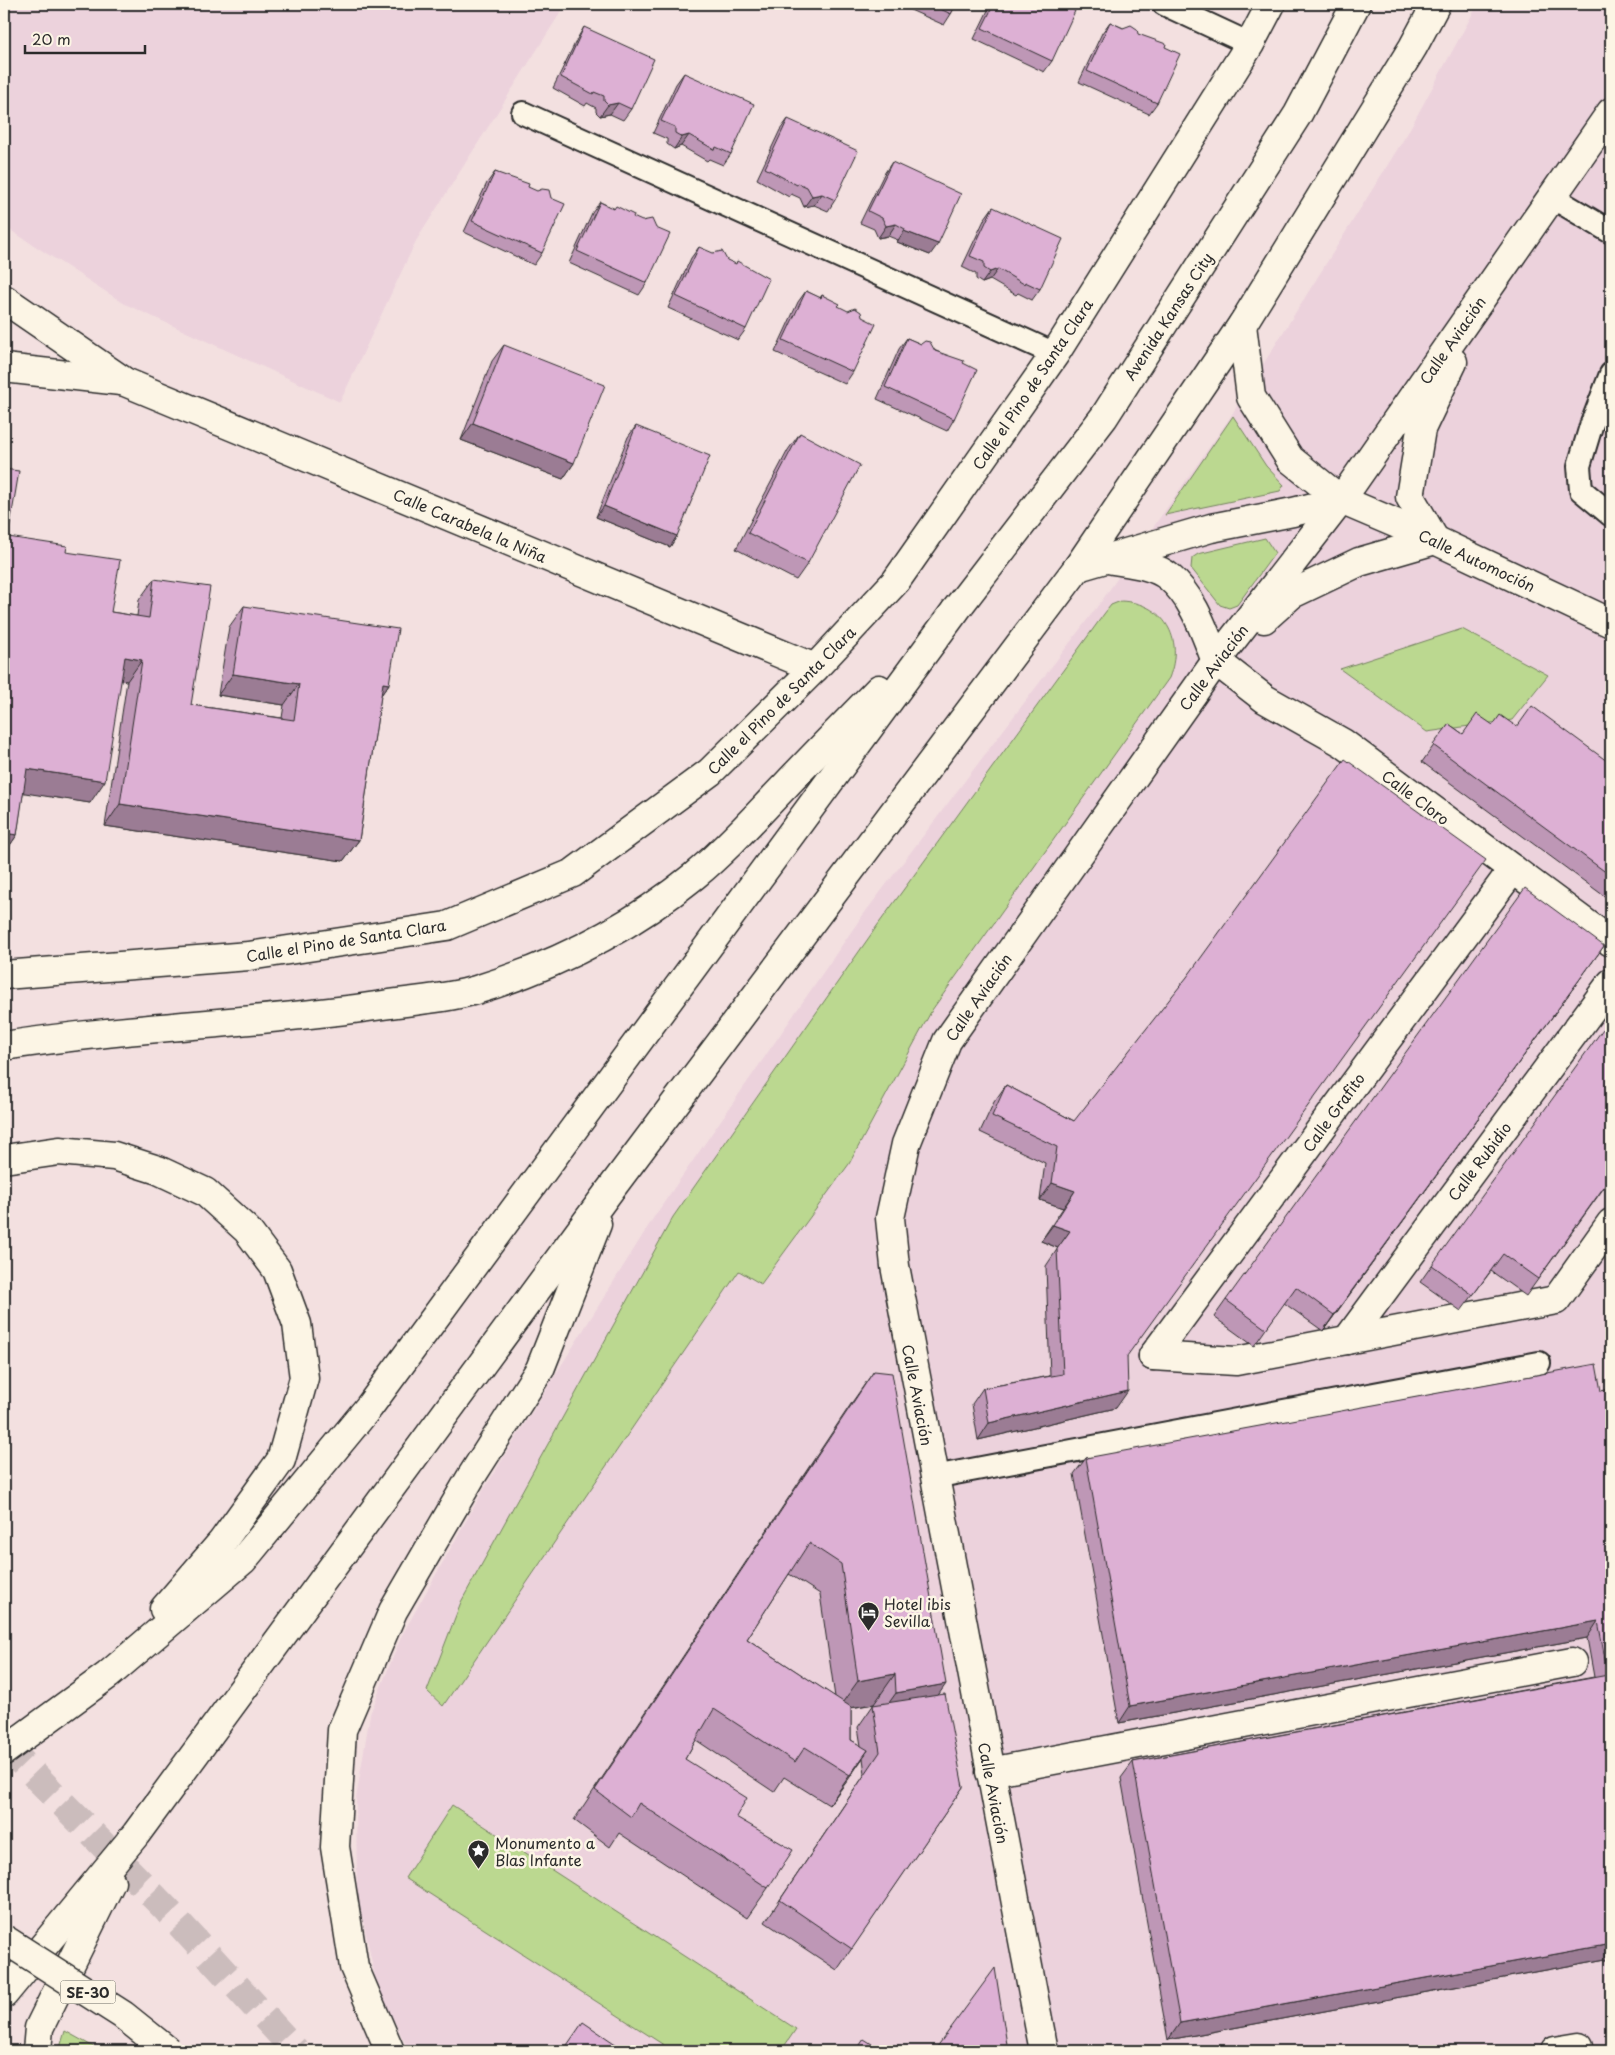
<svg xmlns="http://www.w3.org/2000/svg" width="1615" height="2055" viewBox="0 0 1615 2055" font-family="'Playpen Sans',sans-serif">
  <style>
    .built { fill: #ecd2dc }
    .green { fill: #bbd890; stroke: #73825e }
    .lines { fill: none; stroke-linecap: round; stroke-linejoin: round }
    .highway-tunnel { stroke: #cbbcbc; stroke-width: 28; stroke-dasharray: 28 14; stroke-linecap: butt }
    .lane-casing { stroke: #2b2b2b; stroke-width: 26 }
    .street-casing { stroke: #2b2b2b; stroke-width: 31 }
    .primary-casing { stroke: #2b2b2b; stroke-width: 31 }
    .highway-casing { stroke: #2b2b2b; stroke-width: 31 }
    .lane { stroke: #fcf5e5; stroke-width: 22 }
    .street { stroke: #fcf5e5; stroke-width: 28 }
    .primary { stroke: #fcf5e5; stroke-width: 28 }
    .highway { stroke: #fcf5e5; stroke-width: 28 }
    .highway-bridge-casing { stroke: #2b2b2b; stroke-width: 31; stroke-linecap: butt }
    .highway-bridge { stroke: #fcf5e5; stroke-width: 28 }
    .wall { fill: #be97b6; stroke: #2b2b2b; fill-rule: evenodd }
    .shaded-wall { fill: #9b7b94; stroke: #2b2b2b }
    .building { fill: #ddb0d4; stroke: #2b2b2b }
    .labels { text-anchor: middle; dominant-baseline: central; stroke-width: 5; stroke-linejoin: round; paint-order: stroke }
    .shield { fill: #fcf5e5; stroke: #6a6863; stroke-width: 1 }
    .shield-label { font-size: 14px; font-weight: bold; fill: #2b2b2b }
    .street-label { font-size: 15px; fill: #2b2b2b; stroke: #fcf5e5 }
    .poi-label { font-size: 15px; fill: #2b2b2b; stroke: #fcf5e5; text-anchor: start }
  </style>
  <rect width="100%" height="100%" fill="#f3e0e0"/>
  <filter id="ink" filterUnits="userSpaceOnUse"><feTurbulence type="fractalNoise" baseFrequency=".02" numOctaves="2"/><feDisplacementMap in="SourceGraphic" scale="10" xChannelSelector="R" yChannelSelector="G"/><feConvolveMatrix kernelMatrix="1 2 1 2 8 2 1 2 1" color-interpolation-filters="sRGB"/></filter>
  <g filter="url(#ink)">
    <!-- built -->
    <g class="built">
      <polygon points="4,4 566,4 416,241 340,402 125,304 4,226"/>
      <polygon points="1478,4 1611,4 1611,2051 409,2051 377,1986 357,1892 356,1799 370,1714 402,1635 484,1489 654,1217 860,919 1103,599 1229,419 1407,134"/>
    </g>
    <!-- green -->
    <g class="green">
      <polygon points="1233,416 1266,466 1284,485 1280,491 1165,515"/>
      <polygon points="1265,538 1275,553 1237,605 1229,608 1220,605 1191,568 1192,558 1198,554"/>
      <path d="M1121,601C1164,603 1185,638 1169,678L932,1010L849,1164L761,1284L739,1271L443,1706L427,1691L461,1602L673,1217L877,926L1104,614L1111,605Z"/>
      <polygon points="1462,629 1548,675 1512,720 1427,732 1340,669"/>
      <polygon points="452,1805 796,2029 781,2051 673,2051 405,1878"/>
      <polygon points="65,2031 101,2051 59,2051"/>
    </g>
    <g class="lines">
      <!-- highway-tunnel -->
      <polyline class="highway-tunnel" points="4,1744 165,1908 296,2051"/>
      <defs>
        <g id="lane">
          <polyline points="1164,4 1250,44"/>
          <polyline points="523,113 1055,354"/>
          <polyline points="1552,197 1611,232"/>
          <polyline points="1611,374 1591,426 1579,466 1581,490 1611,515"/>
          <polyline points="934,1477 1539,1363"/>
        </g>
        <g id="street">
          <polyline points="4,299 125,382 815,668"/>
          <polyline points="1242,325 1251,397 1290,459 1341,500 1435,540 1611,623"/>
          <polyline points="4,368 121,381"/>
          <path d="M1113,560C1131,563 1155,565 1169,577C1194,598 1204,631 1216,661"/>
          <polyline points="1078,567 1211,528 1293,512 1341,500"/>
          <polyline points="1264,619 1292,594 1359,562 1435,540 1410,497 1421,429 1453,362"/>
          <polyline points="1216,661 1265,699 1343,743 1611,942"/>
          <polyline points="4,975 249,956 447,926 573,873 710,772 815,668 896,581 1055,354 1250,44 1271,4"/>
          <polyline points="1347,1340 1611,983"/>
          <polyline points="1153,1356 1513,869"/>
          <polyline points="1153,1356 1236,1361 1556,1300 1611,1223"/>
          <polyline points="990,1772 1572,1662"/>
          <polyline points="1044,2051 895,1266 890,1218 906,1144 947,1041 1216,661 1341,500 1611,112"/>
          <polyline points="1555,2051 1579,2047 1579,2051"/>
        </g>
        <g id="primary">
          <polyline points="1078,567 1242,325 1413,47 1436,4"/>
          <polyline points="955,611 1104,417 1298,114 1356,4"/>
        </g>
        <g id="highway">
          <path d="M4,1046C130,1026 257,1024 383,1005C413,1000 447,999 476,990C555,966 630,928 694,876C728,848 756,816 786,785C816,753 848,721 879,689"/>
          <polyline points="4,1159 59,1151 114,1156 158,1170 205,1192 247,1230 277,1270 297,1324 304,1378 281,1460 222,1542 164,1609"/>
          <polyline points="4,1751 108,1675 243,1560 369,1407 955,611"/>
          <polyline points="4,1994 136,1834 610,1190 1078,567"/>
          <polyline points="37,2051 39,2028 111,1882"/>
          <polyline points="390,2051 354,1967 335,1847 342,1730 393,1611 471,1477 540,1369 597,1224"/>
        </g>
      </defs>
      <!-- lane casing -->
      <use href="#lane" class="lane-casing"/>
      <!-- street casing -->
      <use href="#street" class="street-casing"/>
      <!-- primary casing -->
      <use href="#primary" class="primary-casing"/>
      <!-- highway casing -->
      <use href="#highway" class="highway-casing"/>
      <!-- lane -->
      <use href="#lane" class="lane"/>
      <!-- street -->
      <use href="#street" class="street"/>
      <!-- primary -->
      <use href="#primary" class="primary"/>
      <!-- highway -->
      <use href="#highway" class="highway"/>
      <defs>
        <polyline id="highway-bridge" points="4,1939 123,2015 168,2051"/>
      </defs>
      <!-- highway-bridge casing -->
      <use href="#highway-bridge" class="highway-bridge-casing"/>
      <!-- highway-bridge -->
      <use href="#highway-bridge" class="highway-bridge"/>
    </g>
    <!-- wall -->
    <g class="wall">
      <polygon points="897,4 956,4 951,14 944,25"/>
      <polygon points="991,4 1062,4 1052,61 1044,72 974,39"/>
      <polygon points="1110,22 1165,47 1157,103 1149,114 1079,82 1102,33"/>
      <polygon points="584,27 631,109 623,120 610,114 600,116 596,112 596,108 587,103 585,106 553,88 577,39"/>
      <polygon points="684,73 731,154 723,165 709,159 707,161 681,146 674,149 667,144 667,139 653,133 676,84"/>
      <polygon points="788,119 835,200 828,211 814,205 804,207 800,198 791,194 789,197 757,179 780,130"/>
      <polygon points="892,162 930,255 897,242 898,240 888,236 878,238 874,229 860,223 884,174"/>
      <polygon points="495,172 528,187 542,253 534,265 464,232 487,183"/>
      <polygon points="600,202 633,217 647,283 639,295 569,263 592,213"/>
      <polygon points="993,207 1040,289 1032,300 1018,293 1016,295 990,280 982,283 976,279 976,274 962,267 985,218"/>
      <polygon points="699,247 746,329 738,340 668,308 691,258"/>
      <polygon points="806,291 820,298 822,295 838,306 853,372 845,384 775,352 798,302"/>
      <polygon points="907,338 963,363 954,419 947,431 877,399 899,349"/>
      <polygon points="504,345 574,463 563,479 461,440 492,361"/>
      <polygon points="636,426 677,536 670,547 596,517 628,437"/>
      <polygon points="800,433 808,563 796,580 736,549 788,450"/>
      <polygon points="4,469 8,537 66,552 111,612 137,616 139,600 154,579 191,705 282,718 284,705 218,695 229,627 244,606 389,684 381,695 359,840 343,861 105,826 127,681 121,680 90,803 23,792 17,835 4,854"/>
      <polygon points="1611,477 1611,490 1606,488"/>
      <polygon points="1449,724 1463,734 1493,725 1517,727 1611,764 1611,901 1422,762"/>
      <polygon points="1592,962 1323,1331 1284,1303 1254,1346 1214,1317 1226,1300"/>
      <polygon points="1006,1085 1074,1121 1127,1357 1116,1408 978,1440 972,1404 983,1388 1050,1376 1046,1266 1058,1248 1041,1241 1063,1208 1040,1200 1045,1163 980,1132 994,1102"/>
      <polygon points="1611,1178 1526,1296 1491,1271 1461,1311 1420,1282 1432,1265"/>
      <path d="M874,1371L938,1695L963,1787L837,1970L765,1922L865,1774L863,1758L829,1805L784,1777L774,1792L696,1740L685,1759L736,1817L768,1888L747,1918L619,1833L610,1847L574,1820L853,1401ZM789,1574L820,1594L835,1697L747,1639ZM874,1704L858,1727L861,1746L851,1740V1708Z"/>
      <polygon points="1611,1389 1611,1958 1168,2040 1121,1778 1133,1762 1594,1677 1587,1638 1119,1723 1074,1474 1086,1458 1601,1391"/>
    </g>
    <!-- shaded-wall -->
    <g class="shaded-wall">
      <polygon points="618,103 610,114 600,116 608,105"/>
      <polygon points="689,135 681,146 674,149 682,137"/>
      <polygon points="822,194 814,205 804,207 812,196"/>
      <polygon points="896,224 888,236 878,238 886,226"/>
      <polygon points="904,231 938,244 930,255 897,242"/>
      <polygon points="998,269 990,280 982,283 990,272"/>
      <polygon points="473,423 574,463 563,479 461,440"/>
      <polygon points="604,506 677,536 670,547 596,517"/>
      <polygon points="125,657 142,660 127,681 110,679"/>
      <polygon points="233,674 299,684 284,705 218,695"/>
      <polygon points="383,683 389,684 374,705"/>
      <polygon points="27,769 105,781 90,803 12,791"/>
      <polygon points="120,804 359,840 343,861 105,826"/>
      <polygon points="4,833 17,835 4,854"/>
      <polygon points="1604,946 1592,962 1323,1331 1334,1315"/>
      <polygon points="1052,1183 1075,1191 1063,1208 1040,1200"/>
      <polygon points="1053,1225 1070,1231 1058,1248 1041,1241"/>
      <polygon points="1128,1391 1116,1408 978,1440 989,1423"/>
      <polygon points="1598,1621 1587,1638 1119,1723 1130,1706"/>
      <polygon points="895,1674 874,1704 837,1710 858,1681"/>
      <polygon points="946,1684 925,1714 876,1721 896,1693"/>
      <polygon points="868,1750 848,1780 829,1805 850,1775"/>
      <polygon points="1611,1944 1611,1958 1168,2040 1180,2023"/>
    </g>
    <!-- building -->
    <g class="building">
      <polygon points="930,4 956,4 951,14"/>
      <polygon points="994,4 1062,4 1075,11 1052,61 982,28"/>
      <polygon points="1110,22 1123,28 1131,25 1137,29 1138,34 1166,44 1165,47 1180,54 1157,103 1087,71"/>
      <polygon points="584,27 654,59 631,109 618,103 608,105 604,101 604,96 594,92 593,94 561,77"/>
      <polygon points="684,73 754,104 731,154 716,147 715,150 689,135 682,137 675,133 675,127 661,121"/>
      <polygon points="788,119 858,151 835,200 822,194 812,196 807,187 798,183 797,185 765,168"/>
      <polygon points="892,162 961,194 938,244 904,231 905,229 896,224 886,226 882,218 868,211"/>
      <polygon points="495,172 529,184 528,187 537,191 542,189 549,190 551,198 565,204 542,253 472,221"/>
      <polygon points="600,202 614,209 616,206 634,215 633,217 642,221 652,219 656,228 670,234 647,283 577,251"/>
      <polygon points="993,207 1063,239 1040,289 1025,282 1024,284 998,269 990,272 984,268 984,262 970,256"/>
      <polygon points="699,247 713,253 722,251 727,260 736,264 737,261 769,279 746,329 676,296"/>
      <polygon points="806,291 821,298 822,295 840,304 838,306 848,311 855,308 861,312 862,317 876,324 853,372 783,340"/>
      <polygon points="907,338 921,344 925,341 930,342 935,351 964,361 963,363 977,370 954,419 885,387"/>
      <polygon points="504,345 605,385 574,463 473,423"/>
      <polygon points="636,426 710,456 677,536 604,506"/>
      <polygon points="800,433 860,465 808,563 748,533"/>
      <polygon points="4,469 19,471 8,537 67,546 66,552 120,560 111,612 149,618 154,579 210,587 191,705 294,720 299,684 233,674 244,606 398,629 389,684 383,683 359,840 120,804 142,660 125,657 105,781 27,769 17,835 4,833"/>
      <polygon points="1532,706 1611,764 1611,876 1433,745 1449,724 1463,734 1477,714 1493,725 1500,715 1517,727"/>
      <polygon points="1345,759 1486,860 1127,1356 1128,1391 989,1423 983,1388 1063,1374 1057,1249 1070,1231 1053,1225 1075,1191 1052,1183 1057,1147 992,1116 1006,1085 1074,1121 1187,977"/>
      <polygon points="1525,888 1604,946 1334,1315 1296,1287 1266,1329 1226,1300"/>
      <polygon points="1611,1018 1611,1177 1538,1279 1503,1254 1473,1295 1432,1265"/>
      <polygon points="1596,1364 1601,1391 1611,1389 1611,1944 1180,2023 1133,1762 1608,1675 1598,1621 1130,1706 1086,1458"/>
      <polygon points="874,1371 892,1373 946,1684 896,1693 895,1674 858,1681 841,1564 809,1543 747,1639 851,1707 851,1740 868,1750 850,1775 805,1747 795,1762 714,1709 685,1759 747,1798 736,1817 793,1850 768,1888 639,1803 631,1817 595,1790"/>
      <polygon points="945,1694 963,1787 852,1949 780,1900 880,1752 873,1705"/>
      <polygon points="995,1968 1008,2051 934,2051"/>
      <polygon points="583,2022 626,2051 563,2051"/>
      <polygon points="864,2039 883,2051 856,2051"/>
    </g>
  </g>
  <!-- icons -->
  <defs>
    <symbol id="hotel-pin" viewBox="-11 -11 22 30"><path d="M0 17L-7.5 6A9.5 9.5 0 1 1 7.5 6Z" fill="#2b2b2b" stroke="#fcf5e5"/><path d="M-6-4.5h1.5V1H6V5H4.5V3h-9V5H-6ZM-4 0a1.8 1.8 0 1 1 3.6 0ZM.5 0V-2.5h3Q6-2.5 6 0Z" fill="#fff"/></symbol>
    <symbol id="sight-pin" viewBox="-11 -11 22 30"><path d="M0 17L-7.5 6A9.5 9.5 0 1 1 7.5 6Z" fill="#2b2b2b" stroke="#fcf5e5"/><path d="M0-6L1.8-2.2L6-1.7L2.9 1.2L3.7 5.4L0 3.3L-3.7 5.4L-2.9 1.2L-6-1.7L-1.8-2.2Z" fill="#fff"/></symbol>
  </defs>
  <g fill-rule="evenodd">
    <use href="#hotel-pin" x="856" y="1600" width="25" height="34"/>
    <use href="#sight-pin" x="466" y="1838" width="25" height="34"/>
  </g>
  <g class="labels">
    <!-- shield labels -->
    <rect class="shield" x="60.5" y="1980.5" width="55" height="23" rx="4"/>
    <g class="shield-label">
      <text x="88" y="1992">SE-30</text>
    </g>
    <!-- street labels -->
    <g class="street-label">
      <text transform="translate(1168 316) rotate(-57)">Avenida Kansas City</text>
      <text transform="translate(1452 340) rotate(-55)">Calle Aviación</text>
      <text transform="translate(1032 384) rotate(-56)">Calle el Pino de Santa Clara</text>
      <text transform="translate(470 525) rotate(23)">Calle Carabela la Niña</text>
      <text transform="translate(1477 560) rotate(25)">Calle Automoción</text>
      <text transform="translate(1213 667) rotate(-53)">Calle Aviación</text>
      <text transform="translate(781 700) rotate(-45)">Calle el Pino de Santa Clara</text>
      <text transform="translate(1416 797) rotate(37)">Calle Cloro</text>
      <text transform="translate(346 940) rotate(-9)">Calle el Pino de Santa Clara</text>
      <text transform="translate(978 997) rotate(-55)">Calle Aviación</text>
      <text transform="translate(1333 1112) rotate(-54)">Calle Grafito</text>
      <text transform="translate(1479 1161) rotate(-53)">Calle Rubidio</text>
      <text transform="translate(918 1395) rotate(79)">Calle Aviación</text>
      <text transform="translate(994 1793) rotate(79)">Calle Aviación</text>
    </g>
    <!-- poi labels -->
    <g class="poi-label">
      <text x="884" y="1603">Hotel ibis<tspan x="884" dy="17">Sevilla</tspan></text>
      <text x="495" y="1842">Monumento a<tspan x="495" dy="17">Blas Infante</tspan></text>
    </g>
  </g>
  <!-- margin -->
  <rect width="1615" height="2055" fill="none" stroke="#fcf5e5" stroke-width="20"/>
  <rect x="10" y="10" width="1595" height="2035" fill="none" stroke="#2b2b2b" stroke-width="2" filter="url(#ink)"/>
  <!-- scale -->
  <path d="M25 45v8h120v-8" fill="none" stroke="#2b2b2b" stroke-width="2.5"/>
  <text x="32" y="45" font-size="15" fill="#2b2b2b" stroke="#fcf5e5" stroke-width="4" paint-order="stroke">20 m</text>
</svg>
